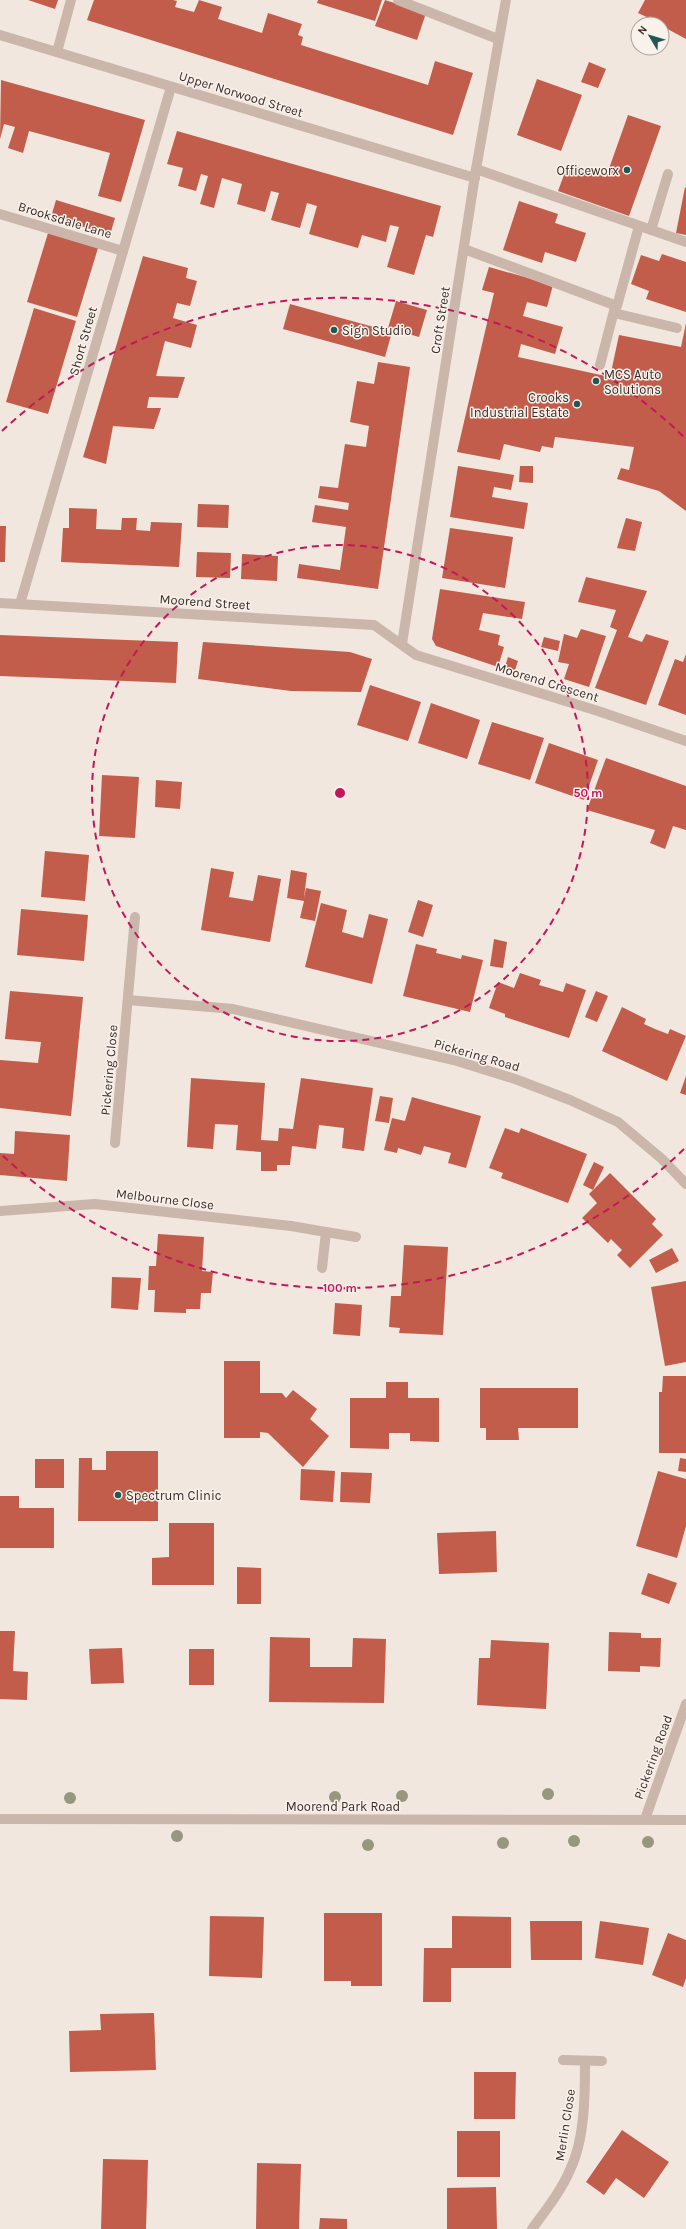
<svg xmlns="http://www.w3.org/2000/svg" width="686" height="2229" viewBox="0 0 686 2229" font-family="Karla,sans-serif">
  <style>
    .building { fill: #c25d4b }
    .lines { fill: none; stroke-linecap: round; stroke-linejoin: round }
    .minor { stroke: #cab6aa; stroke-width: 10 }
    .tree { fill: #96977d }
    .ring { fill: none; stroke: #c2185b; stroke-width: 2; stroke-dasharray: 7 5 }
    .poi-dot { fill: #205856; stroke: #f9f1ea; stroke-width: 1.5 }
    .labels { text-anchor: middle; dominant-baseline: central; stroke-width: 3; stroke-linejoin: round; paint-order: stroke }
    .street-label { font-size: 13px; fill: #372c29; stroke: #f9f1ea }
    .poi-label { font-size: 13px; fill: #372c29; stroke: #f9f1ea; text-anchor: start }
    .centre { fill: #c2185b; stroke: #f9f1ea; stroke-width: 2 }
    .ring-label { font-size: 12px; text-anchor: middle; font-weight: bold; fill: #c2185b; stroke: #f9f1ea; stroke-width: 3; stroke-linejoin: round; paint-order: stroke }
  </style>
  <rect width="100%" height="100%" fill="#f2e7de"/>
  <!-- building -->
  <g class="building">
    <polygon points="28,0 58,0 55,9"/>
    <polygon points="94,0 173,0 177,1 175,7 194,12 199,0 222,7 218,19 262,33 268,13 302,24 298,35 303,37 301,45 428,85 435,61 473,73 453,135 87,20"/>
    <polygon points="318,0 382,0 375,21 317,3"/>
    <polygon points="385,0 426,13 417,40 375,26"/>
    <polygon points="645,0 686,0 686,39 662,26 662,24 638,13"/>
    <polygon points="589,62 606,69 598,88 581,82"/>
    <polygon points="537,79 582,95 561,151 517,135"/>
    <polygon points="1,80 145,120 121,202 98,196 110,153 29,131 23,153 8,148 15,127 4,124 0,139"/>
    <polygon points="628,115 661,126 629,216 558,191 568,164 606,177"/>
    <polygon points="177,131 441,206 433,237 426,235 414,275 387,267 399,227 390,225 386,242 362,235 358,248 309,234 317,206 307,203 300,228 271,220 279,193 271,191 265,212 237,204 242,184 222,178 214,208 200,204 208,176 201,174 196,191 178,186 183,168 167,164"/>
    <polygon points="685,187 686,188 686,235 676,233"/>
    <polygon points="56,200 115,218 110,235 51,217"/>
    <polygon points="519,201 558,214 555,223 586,233 576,262 545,252 542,263 503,250"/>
    <polygon points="48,233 98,248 77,317 27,302"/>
    <polygon points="662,254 686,262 686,312 646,299 649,291 631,284 641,255 659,261"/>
    <polygon points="143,256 188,268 186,278 197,281 190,306 177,303 173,318 197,325 191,348 165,341 156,376 185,377 178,398 149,397 147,408 161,408 154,429 113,426 106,464 83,457"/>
    <polygon points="489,267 553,285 547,307 527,302 523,316 563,327 555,354 521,344 518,357 610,377 619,335 681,347 686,323 686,511 659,491 617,479 621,468 629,470 634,447 555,437 553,448 542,446 540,452 504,444 500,460 457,452 494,293 482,290"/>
    <polygon points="396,301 427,310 419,337 388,328"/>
    <polygon points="290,304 392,332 385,357 283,329"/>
    <polygon points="34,308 76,321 48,414 6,402"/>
    <polygon points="378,362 410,367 378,589 297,578 299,564 340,570 346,527 312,522 315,505 348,510 349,503 318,498 320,486 338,488 345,444 366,447 369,426 350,422 357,381 374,384"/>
    <polygon points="458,466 514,475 511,490 494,487 492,497 528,503 524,529 450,517"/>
    <polygon points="520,466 533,466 533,483 519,482"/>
    <polygon points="198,504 229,505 228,528 197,527"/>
    <polygon points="69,508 97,509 96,529 121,530 122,518 137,518 136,530 150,531 151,522 182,523 179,567 61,562 63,528 69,528"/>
    <polygon points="626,518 642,522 635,551 617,548"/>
    <polygon points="0,526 6,526 5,562 0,562"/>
    <polygon points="450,528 513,537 505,588 442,578"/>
    <polygon points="197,552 231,553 230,578 196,577"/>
    <polygon points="242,554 278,556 277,581 241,579"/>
    <polygon points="586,577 647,591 628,637 642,642 646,634 669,641 646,705 595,688 617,630 610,627 616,610 578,602"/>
    <polygon points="440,589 525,602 522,619 483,613 479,630 500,635 498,645 504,647 498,667 436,646 432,639"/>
    <polygon points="581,629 606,636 589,687 564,679 569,664 558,662 564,634 577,638"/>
    <polygon points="0,635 178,642 176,683 0,676"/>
    <polygon points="544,637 560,641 558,651 541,647"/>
    <polygon points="203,642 350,652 372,659 361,692 291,691 198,679"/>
    <polygon points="686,654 686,715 658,705 675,659 683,662"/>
    <polygon points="508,657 518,661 515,670 505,667"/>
    <polygon points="370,685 421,702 408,741 357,725"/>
    <polygon points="431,703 480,720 467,759 418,743"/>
    <polygon points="492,722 544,738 530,780 478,764"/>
    <polygon points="549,743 598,760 584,800 535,783"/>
    <polygon points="606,758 686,786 686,830 673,826 665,849 650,843 655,830 587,810"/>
    <polygon points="102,775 139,777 135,838 99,836"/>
    <polygon points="156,780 182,782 180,809 155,807"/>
    <polygon points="45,851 89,855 85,901 41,897"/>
    <polygon points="211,868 234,872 229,897 253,901 258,875 281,879 270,942 201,930"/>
    <polygon points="291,870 307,873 304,898 306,888 321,891 315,921 300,918 304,901 287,898"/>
    <polygon points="418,900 433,905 423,937 408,932"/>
    <polygon points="321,903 347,910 342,932 363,938 369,914 388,919 372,984 305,967"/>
    <polygon points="21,909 88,915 84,961 17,955"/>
    <polygon points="494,939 507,942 503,968 490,966"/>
    <polygon points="416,944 437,949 436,953 449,956 461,959 462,955 483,960 470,1012 403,996"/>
    <polygon points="520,973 541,980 539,985 563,992 566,983 586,990 569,1038 505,1017 505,1014 489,1008 498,982 514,988"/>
    <polygon points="10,991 83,997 71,1116 0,1108 0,1060 38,1063 41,1042 5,1039"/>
    <polygon points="596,991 608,996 597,1022 585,1017"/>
    <polygon points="622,1007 646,1019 644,1024 655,1029 668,1034 670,1029 686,1036 667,1081 602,1051"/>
    <polygon points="686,1076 686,1095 680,1093"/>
    <polygon points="191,1078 265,1083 261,1140 278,1141 279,1128 293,1129 301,1078 373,1088 364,1151 342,1148 344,1128 319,1125 316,1149 292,1146 290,1165 277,1165 277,1171 261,1171 261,1152 236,1150 238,1125 215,1124 213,1149 187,1147"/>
    <polygon points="380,1096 393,1098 389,1123 375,1121"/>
    <polygon points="412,1097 481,1116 466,1168 448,1163 451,1153 424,1146 421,1155 398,1148 397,1153 384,1150 392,1118 405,1121"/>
    <polygon points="505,1128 519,1133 521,1128 587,1154 568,1203 501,1178 503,1173 489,1168"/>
    <polygon points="15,1131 70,1135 67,1181 0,1175 0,1153 14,1154"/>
    <polygon points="594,1162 604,1167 593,1190 583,1185"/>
    <polygon points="610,1173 656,1219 652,1224 663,1235 630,1268 617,1255 622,1250 611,1239 608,1243 582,1218 597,1203 589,1194"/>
    <polygon points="158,1234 204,1237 202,1271 213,1272 211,1293 201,1293 200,1309 186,1309 186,1313 154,1312 155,1290 148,1290 149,1266 156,1266"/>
    <polygon points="404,1245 448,1247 443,1335 399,1333 400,1328 389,1327 391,1296 401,1296"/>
    <polygon points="672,1248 679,1261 656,1273 649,1260"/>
    <polygon points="112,1277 141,1278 138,1310 111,1308"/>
    <polygon points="686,1281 686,1362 665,1366 651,1287"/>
    <polygon points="335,1303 362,1305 360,1336 333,1334"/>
    <polygon points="224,1361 260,1361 260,1393 282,1393 286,1398 293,1390 317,1409 310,1419 329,1436 303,1467 268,1433 260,1432 260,1438 224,1438"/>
    <polygon points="663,1376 686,1376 686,1453 659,1453 659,1392 662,1392"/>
    <polygon points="386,1382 408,1382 408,1398 439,1398 439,1442 410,1441 410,1433 389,1433 389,1449 350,1448 350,1398 386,1398"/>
    <polygon points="480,1388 578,1388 578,1428 518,1428 519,1440 486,1440 486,1428 480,1428"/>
    <polygon points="106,1451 158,1451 158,1521 78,1521 79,1458 92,1458 92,1470 106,1470"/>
    <polygon points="680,1458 686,1459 686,1472 678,1471"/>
    <rect x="35" y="1459" width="29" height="29"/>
    <polygon points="301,1469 335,1471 333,1502 300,1500"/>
    <polygon points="658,1471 686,1479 686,1526 677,1558 636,1546"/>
    <polygon points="341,1472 372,1473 370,1503 340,1502"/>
    <polygon points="0,1496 19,1496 19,1508 54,1508 54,1548 0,1548"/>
    <polygon points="169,1523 214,1523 214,1585 152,1585 152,1558 169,1557"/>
    <polygon points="496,1531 497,1572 439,1574 437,1533"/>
    <polygon points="237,1567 261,1568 261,1604 237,1604"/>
    <polygon points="648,1573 677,1583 669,1604 641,1594"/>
    <polygon points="0,1631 15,1631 13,1671 28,1672 27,1700 0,1699"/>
    <polygon points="609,1632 641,1633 641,1638 661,1638 660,1667 640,1666 640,1672 608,1671"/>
    <polygon points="270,1637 310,1638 310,1667 352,1667 353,1638 386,1639 384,1703 269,1702"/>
    <polygon points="491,1640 549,1643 546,1709 477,1705 479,1658 490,1658"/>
    <polygon points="122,1648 124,1683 91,1684 89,1649"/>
    <rect x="189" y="1649" width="25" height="36"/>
    <polygon points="324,1913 382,1913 382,1986 351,1986 351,1981 324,1981"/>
    <polygon points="210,1916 264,1917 262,1978 209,1976"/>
    <polygon points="452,1916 511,1917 511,1968 451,1968 451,2002 423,2002 424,1948 452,1948"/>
    <polygon points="530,1921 582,1921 582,1960 531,1960"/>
    <polygon points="600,1921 649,1928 643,1965 595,1958"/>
    <polygon points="668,1933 686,1940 686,1978 683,1987 652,1975"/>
    <polygon points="154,2013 156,2070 70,2072 69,2031 101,2030 100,2014"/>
    <polygon points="474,2072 516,2072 515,2119 474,2119"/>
    <polygon points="622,2130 669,2162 644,2198 616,2178 604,2195 586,2182"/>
    <rect x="457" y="2131" width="43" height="46"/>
    <polygon points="103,2159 148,2160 146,2229 101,2229"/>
    <polygon points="257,2163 301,2164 299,2229 256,2229"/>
    <polygon points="496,2187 497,2229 447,2229 447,2188"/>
    <polygon points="320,2218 347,2219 347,2229 319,2229"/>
  </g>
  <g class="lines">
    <!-- minor -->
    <g class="minor">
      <polyline points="398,0 498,39"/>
      <polyline points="0,35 475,178"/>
      <polyline points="57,52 71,0"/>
      <polyline points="476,169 686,242"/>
      <polyline points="0,214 123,251"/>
      <polyline points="651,230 668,174"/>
      <polyline points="464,249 617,306 639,226"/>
      <polyline points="614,313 677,328"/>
      <polyline points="600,365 615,307"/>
      <polyline points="0,603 374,625 416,655 598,711 686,741"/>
      <polyline points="20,604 171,87"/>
      <polyline points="402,644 476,169 506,0"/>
      <polyline points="128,1000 233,1009 457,1061 515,1079 570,1100 618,1122 662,1159 686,1184"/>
      <polyline points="115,1143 135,917"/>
      <polyline points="0,1211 95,1204 291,1226 326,1232"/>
      <polyline points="322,1268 326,1232 356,1237"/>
      <polyline points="0,1819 686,1820"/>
      <polyline points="645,1819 686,1704"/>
      <polyline points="563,2060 602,2061"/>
      <path d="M532,2229C546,2210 561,2191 570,2170C585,2139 585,2095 585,2062"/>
    </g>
  </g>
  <!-- trees -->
  <g class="tree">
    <circle cx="548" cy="1794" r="6"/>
    <circle cx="402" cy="1796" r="6"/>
    <circle cx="335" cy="1797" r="6"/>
    <circle cx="70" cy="1798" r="6"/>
    <circle cx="177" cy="1836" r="6"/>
    <circle cx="574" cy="1841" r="6"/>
    <circle cx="648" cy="1842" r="6"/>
    <circle cx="503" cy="1843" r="6"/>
    <circle cx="368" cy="1845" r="6"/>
  </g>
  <!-- distance rings -->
  <g class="ring">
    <circle cx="340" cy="793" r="248"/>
    <path d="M684 1149A495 495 0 0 1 2 1155M2 431A495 495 0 0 1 684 437"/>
  </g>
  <!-- markers -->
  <g class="poi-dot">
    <circle cx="627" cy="170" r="4"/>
    <circle cx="334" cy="330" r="4"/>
    <circle cx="596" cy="381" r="4"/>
    <circle cx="577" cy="404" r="4"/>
    <circle cx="118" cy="1495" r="4"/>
  </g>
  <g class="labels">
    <!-- street labels -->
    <g class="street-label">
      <text transform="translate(241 94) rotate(17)">Upper Norwood Street</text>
      <text transform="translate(65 220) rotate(17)">Brooksdale Lane</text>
      <text transform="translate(440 320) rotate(-81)">Croft Street</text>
      <text transform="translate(83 341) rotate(-74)">Short Street</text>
      <text transform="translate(205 602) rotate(4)">Moorend Street</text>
      <text transform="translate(547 682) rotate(17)">Moorend Crescent</text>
      <text transform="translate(477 1055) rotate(16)">Pickering Road</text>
      <text transform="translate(109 1070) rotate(-85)">Pickering Close</text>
      <text transform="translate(165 1199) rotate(7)">Melbourne Close</text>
      <text transform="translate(653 1757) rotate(-70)">Pickering Road</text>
      <text x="343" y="1806">Moorend Park Road</text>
      <text transform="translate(565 2125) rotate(-81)">Merlin Close</text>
    </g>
    <!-- poi labels -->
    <g class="poi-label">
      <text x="619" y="170" text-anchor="end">Officeworx</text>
      <text x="342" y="330">Sign Studio</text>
      <text x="604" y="374">MCS Auto<tspan x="604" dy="15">Solutions</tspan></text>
      <text x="569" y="397" text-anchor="end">Crooks<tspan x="569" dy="15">Industrial Estate</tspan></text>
      <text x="126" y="1495">Spectrum Clinic</text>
    </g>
  </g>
  <circle cx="340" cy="793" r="6" class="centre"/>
  <g class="ring-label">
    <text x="588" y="797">50 m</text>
    <text x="340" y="1292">100 m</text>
  </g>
  <!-- north arrow -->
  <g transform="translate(650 36) rotate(308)"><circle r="19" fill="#f9f1ea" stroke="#aba29d"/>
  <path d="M0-3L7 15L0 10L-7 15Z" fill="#205856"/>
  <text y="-6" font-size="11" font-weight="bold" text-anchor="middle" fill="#372c29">N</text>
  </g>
</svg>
